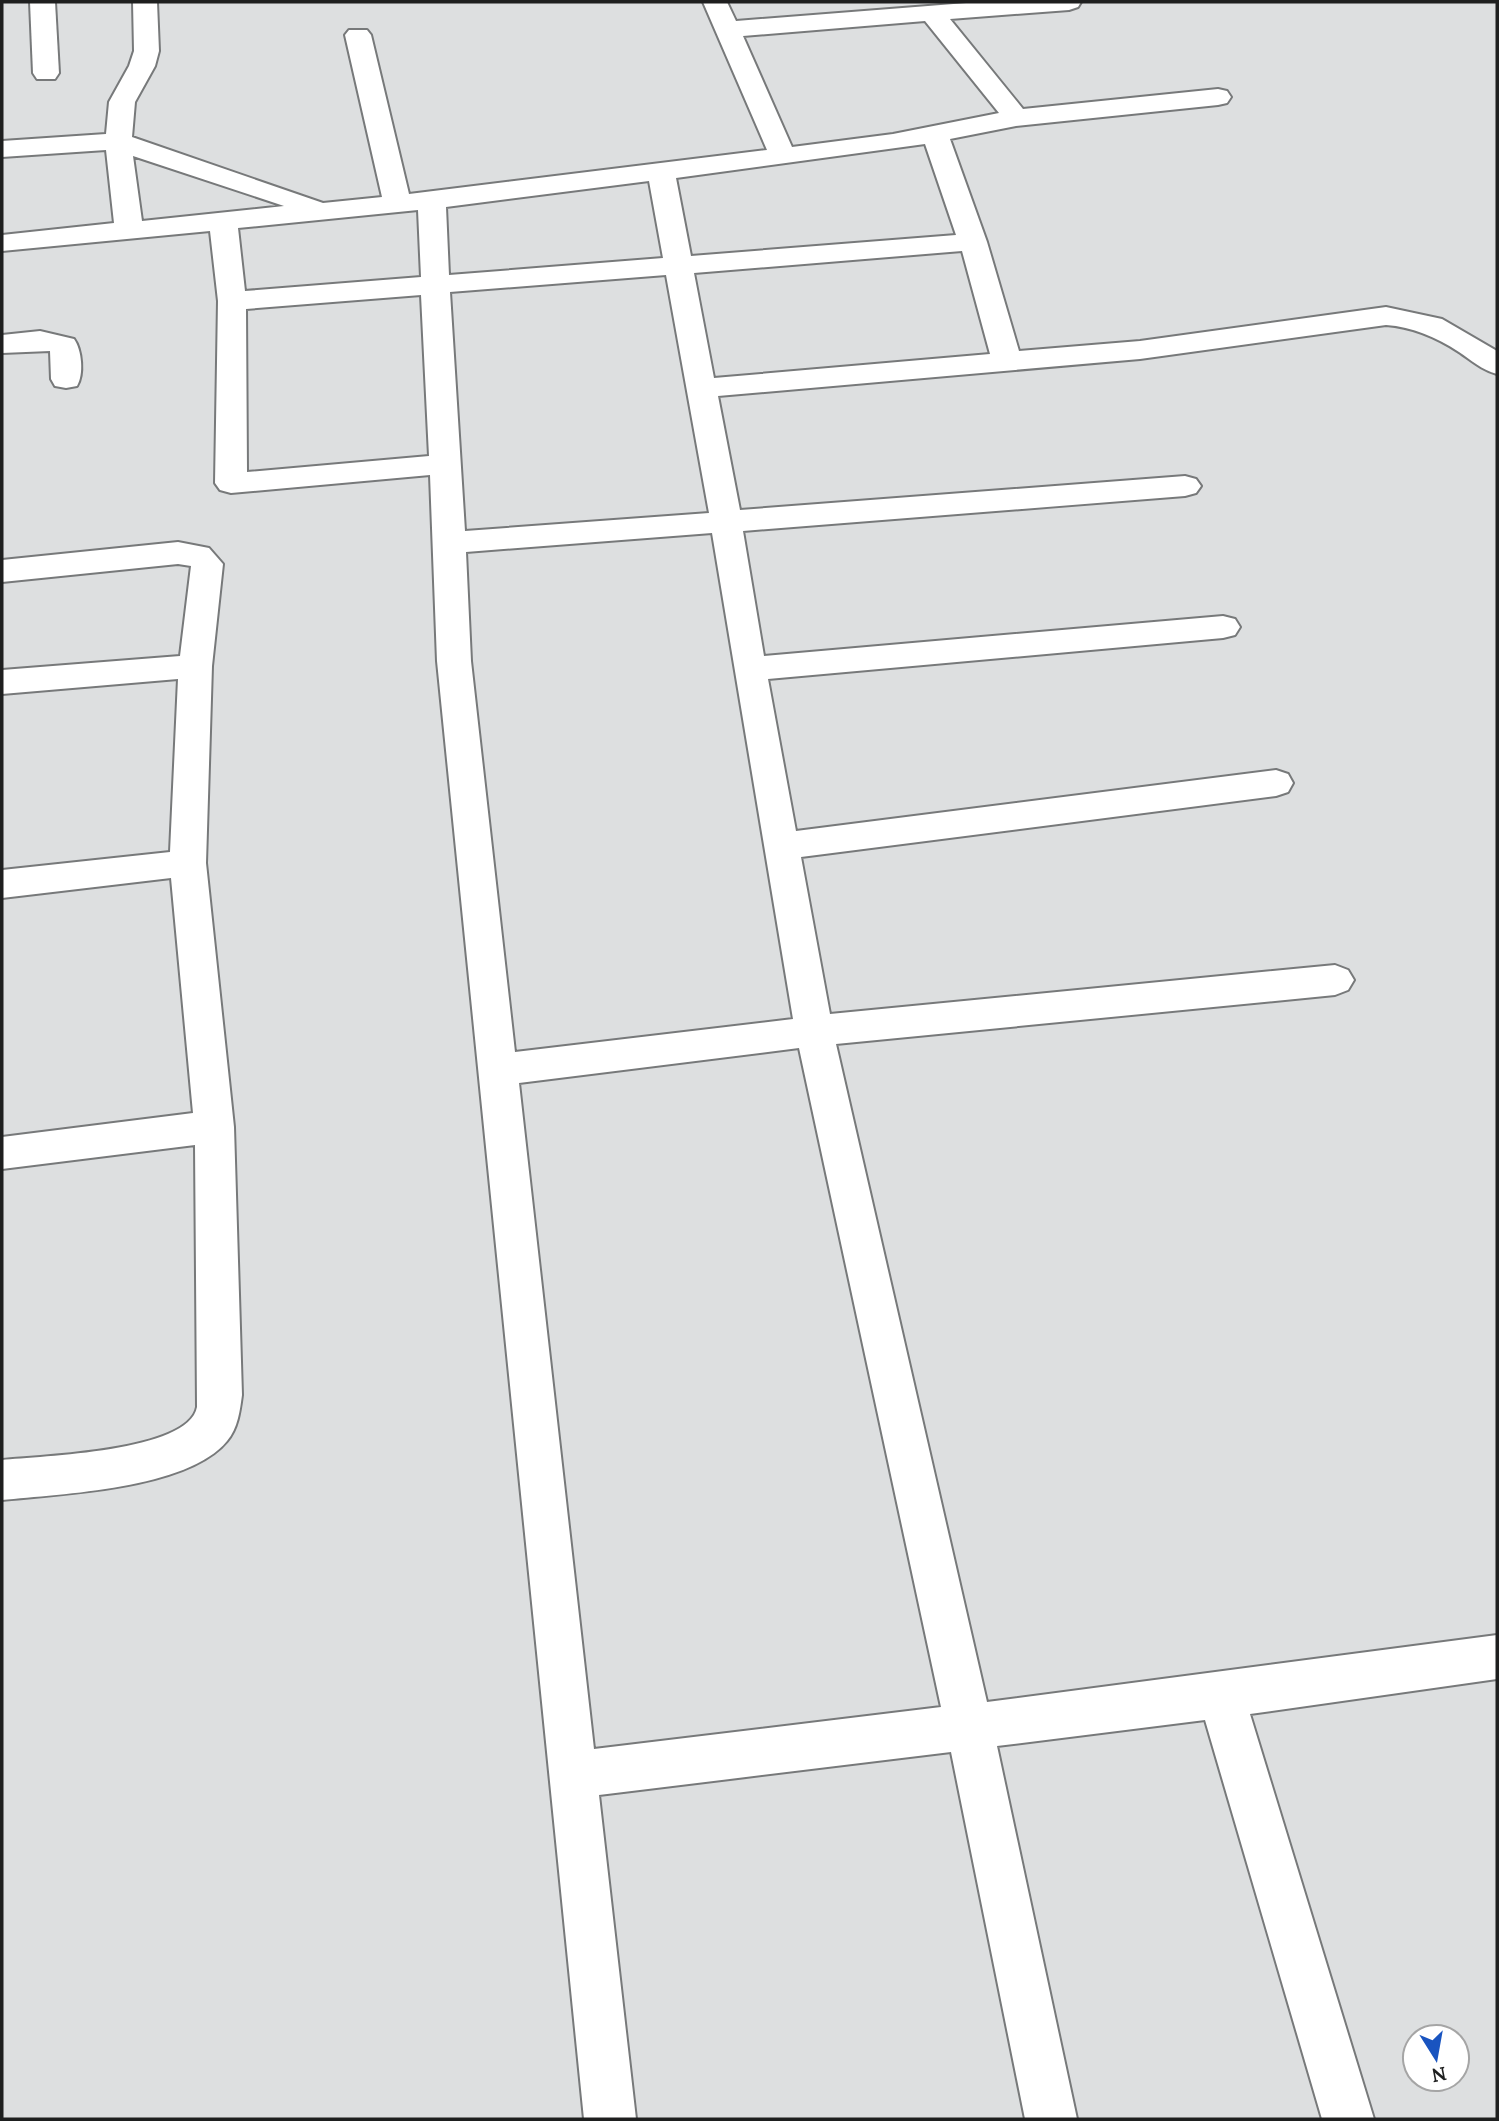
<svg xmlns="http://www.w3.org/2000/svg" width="1499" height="2121" viewBox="0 0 1499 2121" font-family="Lora,serif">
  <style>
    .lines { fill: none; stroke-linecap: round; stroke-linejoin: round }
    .minor-casing { stroke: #77797a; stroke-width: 4 }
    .minor { fill: #fff; fill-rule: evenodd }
  </style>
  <rect width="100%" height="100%" fill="#dddfe0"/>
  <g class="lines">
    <defs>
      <g id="minor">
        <polygon points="30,2 55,2 59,73 55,79 37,79 33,73"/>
        <path d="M133,2H157L159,51L155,66L135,102L132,137L323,203L382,197L345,35L349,30H367L371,35L409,194L767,150L703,2H727L736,21L979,2H1081L1078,7L1069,10L950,19L1023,109L1218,89L1227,91L1231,97L1227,103L1218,105L1016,126L950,139L987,242L1019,351L1140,341L1386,307L1442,319L1497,351V374C1482,370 1471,360 1459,352C1436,337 1413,327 1386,325L1140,359L718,396L740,510L1185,476L1196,479L1201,486L1196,493L1185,496L743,531L764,656L1223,616L1235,619L1240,627L1235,635L1223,638L768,679L796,831L1276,770L1288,774L1293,783L1288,792L1276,796L801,857L830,1014L1335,965L1348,970L1354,980L1348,990L1335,995L836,1044L987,1702L1497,1635V1679L1250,1714L1374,2119H1322L1205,1720L997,1746L1077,2119H1025L951,1752L599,1795L636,2119H584L437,661L430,475L231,493L220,490L215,483L218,301L210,231L2,251V235L114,223L106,150L2,157V141L106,134L109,102L129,66L134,51ZM925,21L999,113L893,134L792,147L743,36ZM925,144L956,235L691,256L676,178ZM133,156L284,206L142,221ZM649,181L663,258L449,275L446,207ZM418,210L421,277L245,291L238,228ZM962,251L990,354L714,378L694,273ZM666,275L709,513L465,531L450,292ZM421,295L429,456L247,472L246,309ZM712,533L793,1019L515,1052L471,661L466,552ZM799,1048L941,1707L594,1749L519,1083Z"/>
        <path d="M40,331L74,339C82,350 84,375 77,386L66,388L55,386L51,379L50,351L2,353V335Z"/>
        <path d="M178,542L209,548L223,564L212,666L206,863L234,1127L242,1395C240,1410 238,1428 227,1441C188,1489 61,1494 2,1500V1460C40,1456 189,1452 197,1407L195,1145L2,1169V1137L193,1113L171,878L2,898V870L170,852L178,679L2,694V670L180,656L191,566L178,564L2,582V560Z"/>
      </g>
    </defs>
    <!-- minor casing -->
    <use href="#minor" class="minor-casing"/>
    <!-- minor -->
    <use href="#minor" class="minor"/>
  </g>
  <!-- border -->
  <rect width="1499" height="2121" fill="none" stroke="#1e1f1f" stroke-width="7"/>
  <!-- north arrow -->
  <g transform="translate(1436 2058) rotate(169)"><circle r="33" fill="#ffffff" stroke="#a5a5a5" stroke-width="2"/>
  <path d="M0-5L12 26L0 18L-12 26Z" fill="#1954c0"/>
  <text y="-10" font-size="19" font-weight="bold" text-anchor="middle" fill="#1e1f1f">N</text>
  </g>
</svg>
